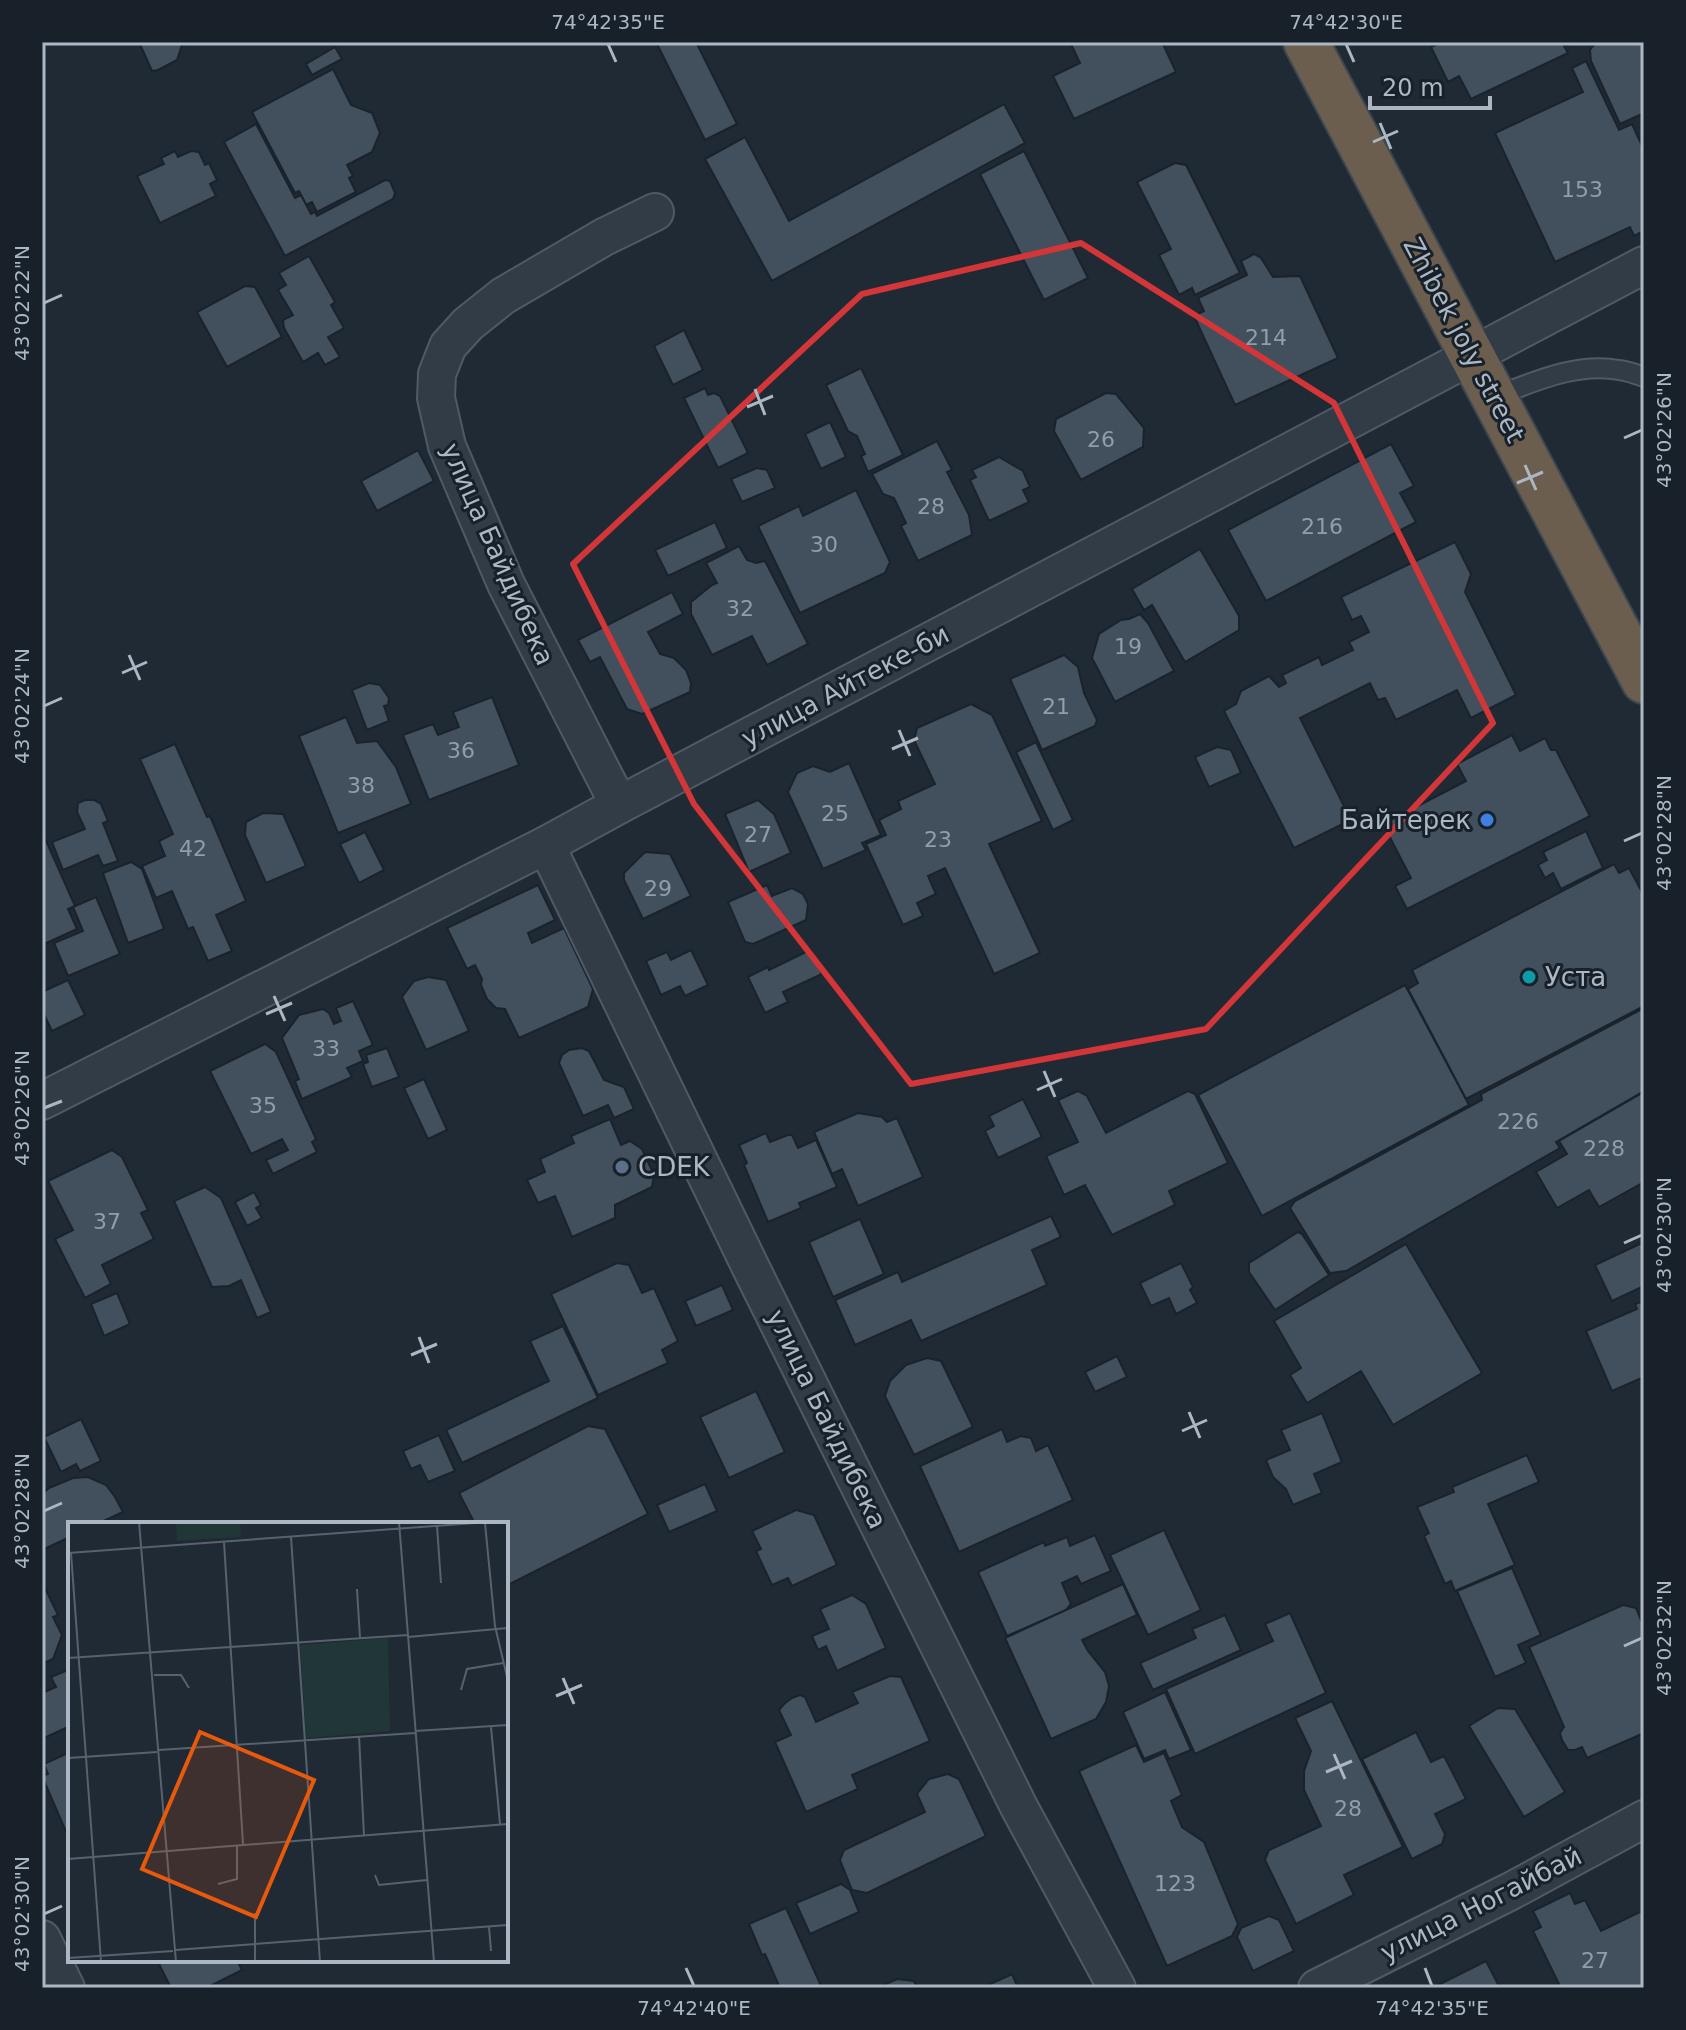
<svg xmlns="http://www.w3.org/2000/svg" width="1686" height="2030" viewBox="0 0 1686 2030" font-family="'DejaVu Sans',sans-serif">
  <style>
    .building { fill: #42505d; stroke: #1a232c; stroke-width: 2 }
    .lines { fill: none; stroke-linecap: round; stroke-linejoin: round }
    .lane-casing { stroke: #505a64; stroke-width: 22 }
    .street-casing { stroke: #505a64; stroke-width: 40 }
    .highway-casing { stroke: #3d4750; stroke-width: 48 }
    .lane { stroke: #323c46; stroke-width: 18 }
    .street { stroke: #323c46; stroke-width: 36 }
    .highway { stroke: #6c5e4f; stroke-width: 44 }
    .marked { fill: none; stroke: #d23638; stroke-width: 6; stroke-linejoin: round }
    .ticks { fill: none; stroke: #acb7c3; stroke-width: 3 }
    .shop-dot { fill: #3f7fe0; stroke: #18212a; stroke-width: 3 }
    .culture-dot { fill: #0f9aa8; stroke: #18212a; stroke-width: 3 }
    .service-dot { fill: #5c6f8a; stroke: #18212a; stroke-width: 3 }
    .labels { text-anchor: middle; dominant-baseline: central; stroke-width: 6; stroke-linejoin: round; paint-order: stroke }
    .number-label { font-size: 22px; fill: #929daa }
    .street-label { font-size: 26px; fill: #acb7c3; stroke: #18212a }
    .poi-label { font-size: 26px; fill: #acb7c3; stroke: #18212a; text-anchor: start }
    .inset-road { fill: none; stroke: #57626e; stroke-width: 2 }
    .view { fill: #e8590c; fill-opacity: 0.15; stroke: #e8590c; stroke-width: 4 }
    .inset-edge { fill: none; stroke: #acb7c3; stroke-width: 4 }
    .neatline { fill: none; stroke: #acb7c3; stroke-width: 3 }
    .ticks-label { font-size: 20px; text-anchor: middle; fill: #acb7c3 }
  </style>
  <rect width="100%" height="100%" fill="#1f2a35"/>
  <!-- building -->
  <g class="building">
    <polygon points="139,42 180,42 182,45 177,60 158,70 152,71"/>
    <polygon points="656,42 696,42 737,124 705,140"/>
    <polygon points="1070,42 1162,42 1176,72 1074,119 1053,76 1080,63"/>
    <polygon points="1435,42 1573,42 1564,46 1568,53 1471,99 1459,76 1448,82 1431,47 1436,45"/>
    <polygon points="1596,42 1644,42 1644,113 1620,124 1591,61 1590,50"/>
    <polygon points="335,47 342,59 312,75 306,64"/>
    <polygon points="1586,61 1619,130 1632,124 1644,150 1644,231 1634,236 1630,227 1555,262 1495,133 1583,92 1572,68"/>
    <polygon points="333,69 351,105 372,113 380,133 372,152 347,165 353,176 349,178 356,192 317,212 312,202 306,205 299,191 295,193 252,112"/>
    <polygon points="1004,104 1025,143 772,281 705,159 745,137 789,221"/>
    <polygon points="256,124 295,198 301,195 311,214 315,212 317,216 385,180 390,181 395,193 393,199 285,256 224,142"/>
    <polygon points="175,151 178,157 191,151 199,152 205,165 209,163 217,180 210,184 216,196 160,223 137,176 164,164 161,158"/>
    <polygon points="1024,151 1088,278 1044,300 980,174"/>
    <polygon points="1175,163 1186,165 1240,273 1195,295 1192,288 1179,295 1159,255 1171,249 1137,182"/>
    <polygon points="1254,254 1261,258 1273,277 1300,276 1338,358 1235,405 1194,316 1204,311 1198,298 1247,275 1241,261"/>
    <polygon points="309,256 335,302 331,305 344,328 328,337 340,357 325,365 318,353 303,362 284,328 283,320 293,315 278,290 286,285 279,273"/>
    <polygon points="245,286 255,287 282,337 227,367 197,312"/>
    <polygon points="684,330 703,370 673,385 654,346"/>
    <polygon points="861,368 903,455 868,472 861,456 865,454 857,436 848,431 826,385"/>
    <polygon points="705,388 708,395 714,393 720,396 748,453 718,468 684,398"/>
    <polygon points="1106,393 1116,394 1144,428 1143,447 1081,480 1054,431 1056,419"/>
    <polygon points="830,422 846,457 821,469 805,434"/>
    <polygon points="937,441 952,470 947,472 969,515 972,535 918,561 901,526 906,523 894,498 883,494 872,474"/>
    <polygon points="1391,444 1414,486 1400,493 1416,522 1266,601 1228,530"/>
    <polygon points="418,450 434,481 377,511 361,481"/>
    <polygon points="999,457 1023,471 1030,487 1023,490 1029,502 989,521 970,480 976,477 972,470"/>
    <polygon points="757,468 767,470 775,488 742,502 731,479"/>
    <polygon points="856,490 890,562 885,573 800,613 758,526 799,506 803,516"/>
    <polygon points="715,522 727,548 668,576 655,550"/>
    <polygon points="1455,542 1471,574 1465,592 1516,695 1471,718 1457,690 1396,720 1385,698 1378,700 1370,683 1300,718 1351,820 1294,848 1224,711 1236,704 1241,691 1269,676 1279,687 1286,683 1282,675 1319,657 1322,665 1353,650 1349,642 1369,632 1361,616 1352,620 1341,597"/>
    <polygon points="739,546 747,560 756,563 765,561 808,644 767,665 752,636 712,655 691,614 691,602 712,585 717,583 706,563"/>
    <polygon points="1200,549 1239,616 1239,630 1185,662 1152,605 1144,610 1132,589"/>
    <polygon points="672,592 683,614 648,632 660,654 674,658 686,670 691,683 690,692 642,714 627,709 600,657 590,662 578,640"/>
    <polygon points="1140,614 1148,623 1174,671 1115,702 1092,658 1099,634 1121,620 1129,619"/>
    <polygon points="1064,655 1078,667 1084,693 1097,720 1095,726 1042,750 1010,679"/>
    <polygon points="369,683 380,685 389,698 388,705 384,706 389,721 367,730 352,690"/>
    <polygon points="492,697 519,765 429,800 403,735 433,724 438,735 459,727 453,712"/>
    <polygon points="971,704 992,715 1042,821 989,844 1040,953 994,974 945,868 928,876 936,894 917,903 923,916 903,925 866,844 886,835 879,820 901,809 898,801 935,784 914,740 917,728"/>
    <polygon points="346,717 357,743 377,741 396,767 411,804 338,833 299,736"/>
    <polygon points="1512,735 1520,751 1545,738 1551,750 1556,750 1590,816 1407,909 1395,886 1411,878 1383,824 1466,781 1457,764"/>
    <polygon points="1036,742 1073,820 1053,830 1016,752"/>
    <polygon points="175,744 207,817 210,816 246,901 216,915 232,951 208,961 193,927 188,929 172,891 156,898 142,866 165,856 159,841 173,834 140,759"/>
    <polygon points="1217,747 1231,750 1241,773 1209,787 1195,757"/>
    <polygon points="849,763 881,835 862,843 866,850 823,869 788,792 797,773 813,766 830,772"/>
    <polygon points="85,800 94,800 101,804 108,821 103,823 118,861 103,866 98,855 63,870 52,842 85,829 77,812 78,803"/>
    <polygon points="758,800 774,814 791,853 749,872 725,814"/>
    <polygon points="263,813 283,814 306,866 266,883 245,835 246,822"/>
    <polygon points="1586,831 1603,868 1561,889 1553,873 1545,878 1538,865 1547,860 1543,852"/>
    <polygon points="365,832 384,870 359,883 340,844"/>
    <polygon points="42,836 44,836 75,906 68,909 77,929 42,945"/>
    <polygon points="645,852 670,854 691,896 643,919 624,880 624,873"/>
    <polygon points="131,862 142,869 164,929 128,943 103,873"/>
    <polygon points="1614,864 1619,873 1629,868 1644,896 1644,1006 1466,1099 1408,989 1418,983 1412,970"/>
    <polygon points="538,885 555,920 528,933 532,943 564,928 593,989 588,1007 519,1038 505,1009 496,1008 487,999 481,985 482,979 475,965 467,969 447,928"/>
    <polygon points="767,885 772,896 792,888 803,894 808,904 806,920 753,944 745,942 728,902"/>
    <polygon points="96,897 120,954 68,976 54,943 83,931 73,907"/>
    <polygon points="691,950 708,985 685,996 680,986 661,995 646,961 667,952 671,960"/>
    <polygon points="810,950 822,974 783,992 788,1002 765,1013 748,977 768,967 769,970"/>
    <polygon points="428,977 446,980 469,1031 426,1050 402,997 414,981"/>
    <polygon points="68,980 85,1015 52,1031 42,1010 42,992"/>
    <polygon points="1405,985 1469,1105 1262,1216 1198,1095"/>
    <polygon points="353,1001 373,1045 359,1051 363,1061 347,1068 352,1077 302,1099 295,1081 299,1079 282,1038 299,1015 323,1009 329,1013 334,1024 341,1021 336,1008"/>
    <polygon points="1644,1008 1644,1091 1556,1142 1560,1148 1346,1271 1330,1273 1290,1208 1295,1201 1482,1100 1481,1094"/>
    <polygon points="265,1044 276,1052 316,1139 312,1142 317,1152 273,1174 266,1160 288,1150 282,1139 251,1154 210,1071"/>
    <polygon points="387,1048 399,1077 372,1087 363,1064 368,1062 366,1055"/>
    <polygon points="582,1048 589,1051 604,1080 624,1087 634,1109 614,1118 608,1105 583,1116 559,1063 562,1055 569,1050"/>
    <polygon points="424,1079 447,1130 428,1139 404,1088"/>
    <polygon points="1078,1091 1087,1096 1106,1133 1188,1091 1195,1094 1228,1163 1169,1191 1175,1205 1112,1235 1085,1185 1064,1195 1046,1156 1078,1142 1058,1100"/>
    <polygon points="1644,1092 1644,1182 1599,1207 1589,1190 1557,1208 1536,1172 1567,1154 1559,1141"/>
    <polygon points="1023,1099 1042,1137 998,1158 985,1131 994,1126 989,1116"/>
    <polygon points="858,1113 882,1117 887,1122 897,1118 923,1177 858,1206 842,1169 832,1174 814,1132"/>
    <polygon points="610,1119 621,1145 630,1141 642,1149 654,1175 652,1187 615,1205 615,1218 572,1237 555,1196 538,1203 527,1180 545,1172 540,1159 574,1143 571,1136"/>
    <polygon points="766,1133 770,1142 788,1135 792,1135 798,1148 816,1140 837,1187 799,1203 801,1208 768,1222 744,1165 747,1163 739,1145"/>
    <polygon points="112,1150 122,1157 148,1210 141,1213 154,1239 102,1265 111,1284 85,1298 55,1239 73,1230 48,1181"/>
    <polygon points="205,1187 221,1198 271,1312 257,1318 241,1280 229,1286 212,1287 174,1201"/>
    <polygon points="254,1192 261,1205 256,1208 262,1218 247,1226 235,1202"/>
    <polygon points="1051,1216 1061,1237 1032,1250 1047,1285 921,1341 911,1320 855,1345 835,1300 898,1272 902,1282"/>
    <polygon points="860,1219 884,1274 833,1297 809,1242"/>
    <polygon points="1298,1232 1302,1234 1329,1275 1275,1310 1249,1272 1249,1263"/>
    <polygon points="1644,1242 1644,1286 1612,1301 1595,1265"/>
    <polygon points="1406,1244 1482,1373 1393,1425 1361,1371 1307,1403 1290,1375 1301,1368 1274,1321"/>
    <polygon points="617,1263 629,1265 642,1293 654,1288 678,1341 662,1350 668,1363 598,1395 551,1294"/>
    <polygon points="1181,1263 1193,1287 1190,1290 1197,1303 1176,1314 1169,1298 1151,1306 1140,1283"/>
    <polygon points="722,1285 733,1310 696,1326 685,1301"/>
    <polygon points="117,1293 130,1324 104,1336 91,1304"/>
    <polygon points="1644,1301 1644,1377 1612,1391 1586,1331 1637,1309 1635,1304"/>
    <polygon points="563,1326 598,1398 462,1463 446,1430 549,1381 530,1341"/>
    <polygon points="1117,1356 1127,1377 1095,1392 1085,1372"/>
    <polygon points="927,1358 941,1361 973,1427 914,1455 885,1396 890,1381 906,1365"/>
    <polygon points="756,1391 785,1452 729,1478 700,1417"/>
    <polygon points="1322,1413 1342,1462 1314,1474 1322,1493 1293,1505 1286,1489 1273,1477 1266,1460 1290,1450 1281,1430"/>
    <polygon points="81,1419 101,1461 80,1471 76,1464 61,1472 44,1437"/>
    <polygon points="588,1426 605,1429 648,1514 506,1586 506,1524 475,1524 459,1493"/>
    <polygon points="1002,1429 1007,1442 1021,1436 1031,1438 1036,1451 1048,1445 1073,1500 959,1552 920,1466"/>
    <polygon points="439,1435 455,1471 428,1482 420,1465 411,1469 403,1451"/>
    <polygon points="1527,1455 1539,1482 1488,1504 1515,1565 1455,1591 1451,1581 1445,1584 1424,1536 1429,1533 1417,1507 1454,1492 1452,1487"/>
    <polygon points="88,1477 106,1485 115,1497 123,1512 97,1524 70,1524 70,1537 42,1550 42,1494 49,1488 73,1478"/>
    <polygon points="705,1484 717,1511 669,1532 657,1505"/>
    <polygon points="796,1510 814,1515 837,1565 792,1586 788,1578 772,1585 756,1551 761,1549 752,1531"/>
    <polygon points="1164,1530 1201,1610 1148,1635 1110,1555"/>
    <polygon points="1095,1535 1111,1571 1081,1584 1077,1576 1062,1583 1071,1604 1066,1610 1007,1636 978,1572 1044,1542 1045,1546 1067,1537 1070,1546"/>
    <polygon points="1512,1568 1541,1635 1518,1645 1526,1663 1495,1677 1457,1591"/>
    <polygon points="43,1584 58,1615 53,1617 62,1635 53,1659 42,1664"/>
    <polygon points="1123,1584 1137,1615 1082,1640 1088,1651 1105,1672 1109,1686 1106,1702 1096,1719 1051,1739 1005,1638"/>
    <polygon points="852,1595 866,1604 886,1648 837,1671 826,1646 818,1650 812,1636 829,1629 820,1609"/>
    <polygon points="1623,1605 1636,1608 1644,1627 1644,1733 1587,1758 1582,1747 1575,1750 1568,1750 1562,1740 1560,1733 1564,1727 1529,1647"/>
    <polygon points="1290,1613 1326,1693 1195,1754 1166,1689 1273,1641 1265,1624"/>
    <polygon points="1225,1615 1241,1650 1153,1690 1140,1663 1196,1638 1192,1629"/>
    <polygon points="70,1669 70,1726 42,1739 42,1693 56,1687 51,1677"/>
    <polygon points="890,1676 901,1677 930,1741 852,1775 858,1789 806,1812 775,1742 791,1735 779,1710 784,1704 792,1698 800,1695 805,1697 816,1722 858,1703 852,1692"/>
    <polygon points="1165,1692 1191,1750 1169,1759 1165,1750 1144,1759 1123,1712"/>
    <polygon points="1332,1701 1403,1847 1344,1875 1354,1895 1296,1924 1265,1860 1269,1850 1321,1826 1304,1790 1304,1771 1311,1751 1295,1718"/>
    <polygon points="1498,1708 1515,1709 1565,1792 1524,1817 1469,1726"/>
    <polygon points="1416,1732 1431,1762 1444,1756 1466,1799 1435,1814 1445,1834 1442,1844 1412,1859 1362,1759"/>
    <polygon points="1136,1745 1144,1762 1164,1753 1182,1795 1171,1801 1182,1827 1204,1842 1238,1924 1232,1936 1167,1966 1079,1771"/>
    <polygon points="70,1752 70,1832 67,1834 42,1776 48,1774 44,1764"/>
    <polygon points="948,1774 959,1779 986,1836 867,1893 852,1890 840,1860 844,1850 925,1812 917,1794 929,1779"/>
    <polygon points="841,1884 850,1890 859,1912 810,1934 796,1903"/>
    <polygon points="1570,1893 1575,1904 1585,1900 1601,1931 1644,1910 1644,1988 1561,1988 1533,1931 1541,1927 1533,1911"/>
    <polygon points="786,1908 822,1988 780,1988 765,1954 762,1955 749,1924"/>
    <polygon points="1269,1916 1279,1920 1294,1951 1253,1971 1237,1937 1241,1928"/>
    <polygon points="168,1960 237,1960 242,1970 206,1988 171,1988 159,1964"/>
    <polygon points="1486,1961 1500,1988 1442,1988 1440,1984"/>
    <polygon points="1012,1974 1018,1988 984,1988 984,1987"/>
    <polygon points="897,1979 914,1981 917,1988 877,1988"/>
  </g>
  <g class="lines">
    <defs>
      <path id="lane" d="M1494,397C1533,382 1577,362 1619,370C1627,371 1636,374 1644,377"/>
      <g id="street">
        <polyline points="619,805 506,584 447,446 436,398 437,374 448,346 468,324 503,296 604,237 655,212"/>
        <polyline points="546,845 751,1268 1019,1807 1117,1988"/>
        <polyline points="42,1101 546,845 619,805 1644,265"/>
        <polyline points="42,1939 66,1988"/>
        <polyline points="1317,1988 1511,1891 1644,1819"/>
      </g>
      <polyline id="highway" points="1306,42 1644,681"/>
    </defs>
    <!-- lane casing -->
    <use href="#lane" class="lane-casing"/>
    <!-- street casing -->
    <use href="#street" class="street-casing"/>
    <!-- highway casing -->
    <use href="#highway" class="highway-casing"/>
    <!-- lane -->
    <use href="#lane" class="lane"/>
    <!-- street -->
    <use href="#street" class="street"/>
    <!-- highway -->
    <use href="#highway" class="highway"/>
  </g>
  <!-- marked area -->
  <path class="marked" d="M1081,243L1334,403L1493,723L1206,1029L911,1084L694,804L573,564L862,294Z"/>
  <!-- ticks -->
  <path class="ticks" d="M608,44L616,62M1346,44L1354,62M1380,123L1391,149M1373,142L1398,131M44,303L62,295M755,389L765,415M747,407L773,396M1624,438L1642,430M1525,465L1536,490M1517,483L1543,472M129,655L140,680M122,673L147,662M44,706L62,698M899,730L910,756M892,749L918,738M1624,841L1642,833M274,996L285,1021M266,1014L292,1003M1044,1071L1055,1097M1037,1090L1062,1079M44,1108L62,1101M1624,1243L1642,1235M419,1337L429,1363M411,1355L437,1344M1189,1412L1200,1438M1182,1431L1207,1420M44,1511L62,1503M1624,1646L1642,1638M563,1678L574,1704M556,1696L582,1685M1334,1754L1345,1779M1326,1772L1352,1761M44,1914L62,1906M686,1968L694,1986M1425,1968L1432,1986"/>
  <!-- markers -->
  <circle class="shop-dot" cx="1487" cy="820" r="8"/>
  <circle class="culture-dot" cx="1529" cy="977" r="8"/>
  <circle class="service-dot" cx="622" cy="1167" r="8"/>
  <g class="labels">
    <!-- number labels -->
    <g class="number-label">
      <text x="1582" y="189">153</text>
      <text x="1266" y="337">214</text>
      <text x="1101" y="439">26</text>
      <text x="931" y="506">28</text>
      <text x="1322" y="526">216</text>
      <text x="824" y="544">30</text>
      <text x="740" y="608">32</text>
      <text x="1128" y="646">19</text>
      <text x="1056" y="706">21</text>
      <text x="461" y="750">36</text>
      <text x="361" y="785">38</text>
      <text x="835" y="813">25</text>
      <text x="758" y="834">27</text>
      <text x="938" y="839">23</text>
      <text x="193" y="848">42</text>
      <text x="658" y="888">29</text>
      <text x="326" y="1048">33</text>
      <text x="263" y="1105">35</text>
      <text x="1518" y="1121">226</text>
      <text x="1604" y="1148">228</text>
      <text x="107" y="1221">37</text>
      <text x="1348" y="1808">28</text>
      <text x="1175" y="1883">123</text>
      <text x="1595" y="1960">27</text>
    </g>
    <!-- street labels -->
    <g class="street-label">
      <text transform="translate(1464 340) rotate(62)">Zhibek joly street</text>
      <text transform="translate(498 554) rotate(66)">улица Байдибека</text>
      <text transform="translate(845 686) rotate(-28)">улица Айтеке-би</text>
      <text transform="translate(827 1419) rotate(64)">улица Байдибека</text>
      <text transform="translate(1481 1904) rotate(-27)">улица Ногайбай</text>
    </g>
    <!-- poi labels -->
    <g class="poi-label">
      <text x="1471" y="820" text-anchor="end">Байтерек</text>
      <text x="1545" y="977">Уста</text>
      <text x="638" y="1167">CDEK</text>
    </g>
  </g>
  <!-- overview -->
  <g transform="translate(68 1522)">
    <rect width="440" height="440" fill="#1f2a35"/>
    <path d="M108,0H172L173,15L109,19ZM320,116L322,209L238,216L232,123Z" fill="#213636"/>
    <path class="inset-road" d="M71,0L108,440M331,0L366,440M417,1L427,104L440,159M369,4L373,61M223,15L252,440M156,20L175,322M0,31L421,0M3,31L33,440M289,67L292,116M340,115L440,106M0,136L340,113M86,153H113L121,166M393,168L399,147L435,141M423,205L432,302M347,209L440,203M291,214L296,314M91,228L347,211M0,236L89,230M0,337L440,302M307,353L311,363L359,358M150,362L169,357V323M187,391V440M421,405L423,429M107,428L440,403M0,436L105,429"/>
    <path class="view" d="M132,210L246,258L188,395L74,347Z"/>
    <rect width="440" height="440" class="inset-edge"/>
  </g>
  <!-- border -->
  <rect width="1686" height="2030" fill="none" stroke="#18212a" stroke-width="88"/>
  <!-- scale -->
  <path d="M1370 96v12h120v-12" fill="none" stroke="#acb7c3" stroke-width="4"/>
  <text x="1382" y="96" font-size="24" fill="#acb7c3" stroke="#18212a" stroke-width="6" paint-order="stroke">20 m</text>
  <rect x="44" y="44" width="1598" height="1942" class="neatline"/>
  <g class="ticks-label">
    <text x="608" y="29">74°42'35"E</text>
    <text x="1346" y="29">74°42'30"E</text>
    <text transform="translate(22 303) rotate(-90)" y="7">43°02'22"N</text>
    <text transform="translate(1664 430) rotate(-90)" y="7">43°02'26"N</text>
    <text transform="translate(22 706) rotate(-90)" y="7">43°02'24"N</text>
    <text transform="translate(1664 833) rotate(-90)" y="7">43°02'28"N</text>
    <text transform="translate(22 1108) rotate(-90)" y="7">43°02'26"N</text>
    <text transform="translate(1664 1235) rotate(-90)" y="7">43°02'30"N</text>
    <text transform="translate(22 1511) rotate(-90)" y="7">43°02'28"N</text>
    <text transform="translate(1664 1638) rotate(-90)" y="7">43°02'32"N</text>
    <text transform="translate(22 1914) rotate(-90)" y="7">43°02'30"N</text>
    <text x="694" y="2015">74°42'40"E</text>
    <text x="1432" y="2015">74°42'35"E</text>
  </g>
</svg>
